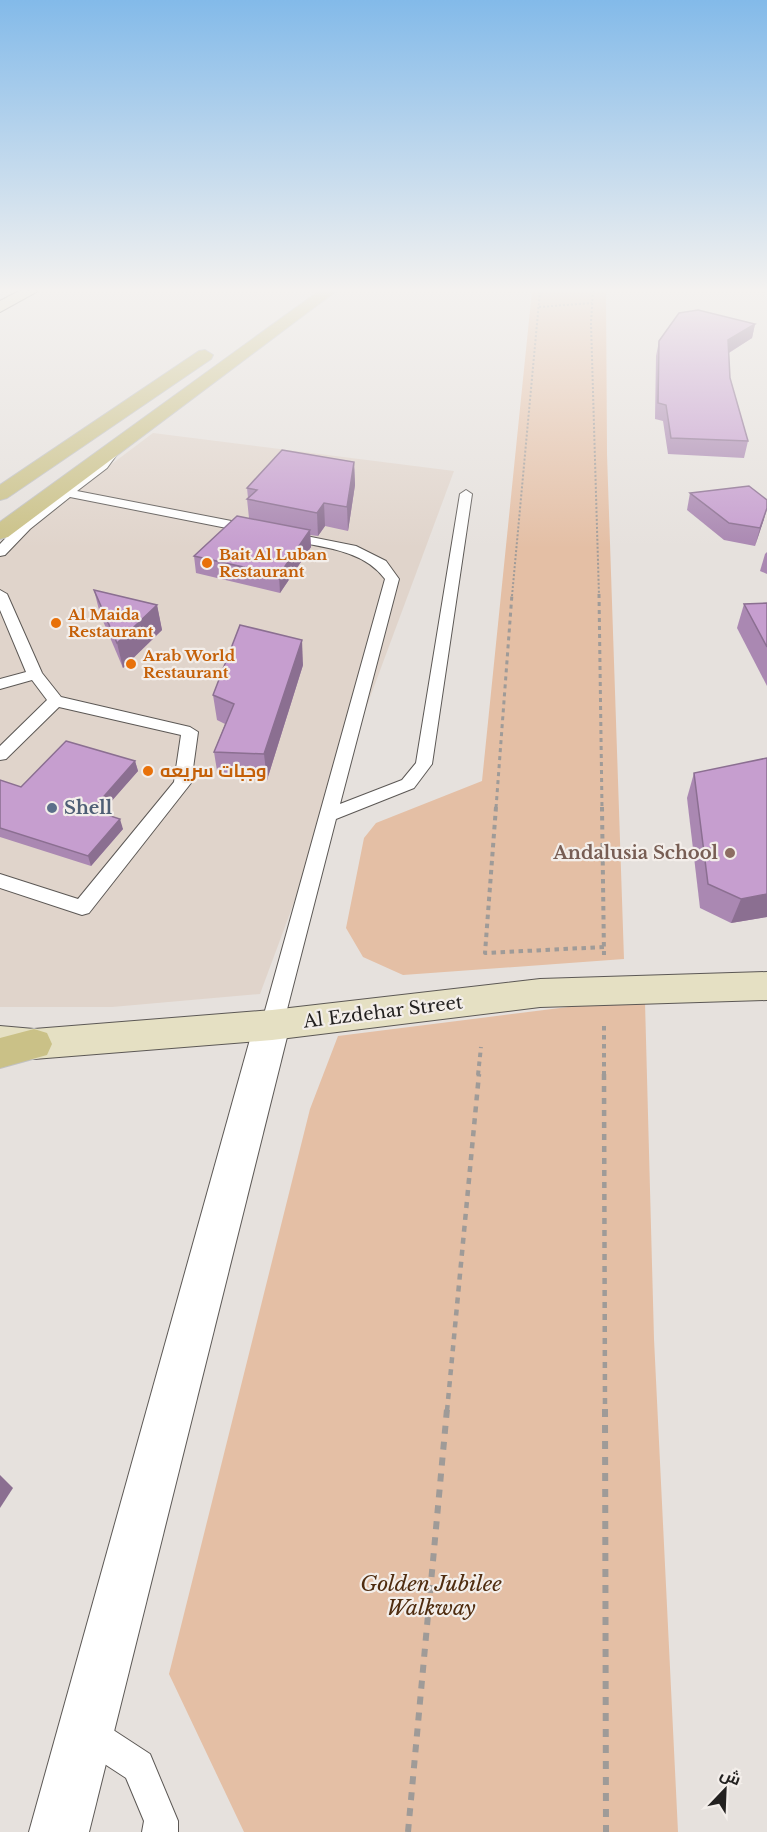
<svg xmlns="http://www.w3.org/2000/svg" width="767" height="1832" viewBox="0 0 767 1832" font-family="'Libre Baskerville',Cairo,serif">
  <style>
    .built { fill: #e0d4cb }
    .green { fill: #e4bfa5 }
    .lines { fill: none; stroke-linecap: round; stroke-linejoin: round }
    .lane-casing { stroke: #5c5855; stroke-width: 2 }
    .street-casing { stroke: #5c5855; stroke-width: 2 }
    .secondary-casing { stroke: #5c5855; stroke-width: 2 }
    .primary-casing { stroke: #c1c1c1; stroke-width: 2 }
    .path-far4 { stroke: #9f9b98; stroke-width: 2; stroke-dasharray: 2 2; stroke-linecap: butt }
    .path-far3 { stroke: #9f9b98; stroke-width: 3; stroke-dasharray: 4 4; stroke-linecap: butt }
    .path-far2 { stroke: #9f9b98; stroke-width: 4; stroke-dasharray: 4.5 4.5; stroke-linecap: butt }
    .path-far1 { stroke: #9f9b98; stroke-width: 4.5; stroke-dasharray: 6 6; stroke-linecap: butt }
    .path { stroke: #9f9b98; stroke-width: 6; stroke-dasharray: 8 8; stroke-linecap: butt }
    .lane { fill: #fff; fill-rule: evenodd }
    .street { fill: #fff; fill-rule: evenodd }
    .secondary { fill: #e5e0c3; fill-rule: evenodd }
    .primary { fill: #cac187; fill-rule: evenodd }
    .wall { fill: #aa88b2 }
    .shaded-wall { fill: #8b6f91 }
    .building { fill: #c69ecf; stroke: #8b6f91; stroke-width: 1.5 }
    .food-dot { fill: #e8710a; stroke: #f3eeea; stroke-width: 2 }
    .service-dot { fill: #5c6f8a; stroke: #f3eeea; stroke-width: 2 }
    .education-dot { fill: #8d6e63; stroke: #f3eeea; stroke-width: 2 }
    .labels { text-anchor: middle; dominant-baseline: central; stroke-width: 4.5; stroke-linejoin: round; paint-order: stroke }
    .far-food-label { font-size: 15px; font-weight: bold; fill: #c56008; stroke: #f3eeea; text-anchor: start }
    .food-label { font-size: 18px; font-weight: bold; fill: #c56008; stroke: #f3eeea; text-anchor: start }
    .service-label { font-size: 18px; font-weight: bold; fill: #4e5e75; stroke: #f3eeea; text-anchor: start }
    .education-label { font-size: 18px; font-weight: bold; fill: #785e54; stroke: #f3eeea; text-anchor: end }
    .street-label { font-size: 18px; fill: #232120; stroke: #f3eeea }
    .near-park-label { font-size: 21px; font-style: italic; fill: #4f2c0f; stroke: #f3eeea }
  </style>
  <rect width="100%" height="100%" fill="#e6e1dd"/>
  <!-- built -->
  <polygon class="built" points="153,433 454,471 260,994 112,1007 0,1007 0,548"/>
  <!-- green -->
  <g class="green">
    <polygon points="532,291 606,291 607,454 624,959 403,975 363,957 346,928 364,838 376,823 482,781"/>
    <polygon points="645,1002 654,1339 678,1832 244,1832 169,1674 310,1109 338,1036 576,1006"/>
  </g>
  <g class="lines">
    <defs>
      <g id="lane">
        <polygon points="112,450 118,453 107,468 77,491 252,525 258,529 252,533 70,497 30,529 5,555 0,556 0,544 20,523 99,462 108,451"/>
        <path d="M466,490L472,494L432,764L414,788L336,819L283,1025L280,1031L272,1034L264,1031L261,1025L385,579C363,549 320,547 286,540L279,536L286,532L356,546L386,561L399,579L340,804L402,780L416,763L460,494Z"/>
        <polygon points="0,590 7,594 42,673 61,697 190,727 198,732 191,783 89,913 82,915 0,888 0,874 78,899 174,782 181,735 59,707 6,759 0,760 0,746 47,700 32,680 0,689 0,679 26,672 0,610"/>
        <polygon points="89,1717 101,1722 150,1754 178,1821 178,1832 142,1832 144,1821 126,1778 77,1746 72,1734 77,1722"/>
      </g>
      <polygon id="street" points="272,1010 285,1015 290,1025 89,1832 29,1832 254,1025 259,1015"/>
      <g id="secondary">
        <polygon points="19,291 38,291 0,312 0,301"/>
        <polygon points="767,972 767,1000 540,1007 272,1040 34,1059 0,1056 0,1026 34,1029 272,1010 540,979"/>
      </g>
      <g id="primary">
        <polygon points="319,291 336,291 8,537 0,539 0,522"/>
        <polygon points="205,350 213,355 211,359 7,498 0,500 0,485 199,351"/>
        <polygon points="34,1029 47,1033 52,1044 47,1055 0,1068 0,1038"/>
      </g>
    </defs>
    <!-- lane casing -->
    <use href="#lane" class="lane-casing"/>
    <!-- street casing -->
    <use href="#street" class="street-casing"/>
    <!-- secondary casing -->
    <use href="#secondary" class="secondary-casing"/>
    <!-- primary casing -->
    <use href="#primary" class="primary-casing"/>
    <!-- path-far4 -->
    <g class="path-far4">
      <polyline points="593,291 591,323 599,596"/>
      <polyline points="539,307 592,303"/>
      <polyline points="512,596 540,291"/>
    </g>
    <!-- path-far3 -->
    <g class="path-far3">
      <polyline points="599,594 602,808"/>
      <polyline points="496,808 512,594"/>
    </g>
    <!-- path-far2 -->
    <g class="path-far2">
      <polyline points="496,807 485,953 604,947"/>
      <polyline points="602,807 604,955"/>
      <polyline points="604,1026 604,1075"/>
      <polyline points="478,1075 481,1047"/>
    </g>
    <!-- path-far1 -->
    <g class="path-far1">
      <polyline points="604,1074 605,1411"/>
      <polyline points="447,1411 479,1074"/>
    </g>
    <!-- path -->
    <g class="path">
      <polyline points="605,1409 606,1832"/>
      <polyline points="408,1832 447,1409"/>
    </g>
    <!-- lane -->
    <use href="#lane" class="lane"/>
    <!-- street -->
    <use href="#street" class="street"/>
    <!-- secondary -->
    <use href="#secondary" class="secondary"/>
    <!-- primary -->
    <use href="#primary" class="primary"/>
  </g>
  <!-- wall -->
  <g class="wall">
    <polygon points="755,324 752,338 729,353 730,378 748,441 744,458 668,454 663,421 655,419 656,356 659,341"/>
    <polygon points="354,462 355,485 348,531 325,526 318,536 310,535 311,547 280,593 196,573 194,556 249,518 247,499 248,498 247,488"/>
    <polygon points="690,493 764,519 755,546 724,540 687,510"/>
    <polygon points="767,552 767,574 760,571 765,554"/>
    <polygon points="94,590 157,605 162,630 123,668 100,614"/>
    <polygon points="767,603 767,686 737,628 744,604"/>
    <polygon points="303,665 267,780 218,777 214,752 225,724 217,720 213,695"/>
    <polygon points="135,761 138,771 101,813 123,829 91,866 0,837 0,780 21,787"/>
    <polygon points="694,773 767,917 731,923 700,908 687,798"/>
  </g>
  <!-- shaded-wall -->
  <g class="shaded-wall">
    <polygon points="755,324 752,338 725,355 728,340"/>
    <polygon points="354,462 355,485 348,531 347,507"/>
    <polygon points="324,503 325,526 318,536 317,513"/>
    <polygon points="767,508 764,519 755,546 760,528"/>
    <polygon points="310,530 311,547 280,593 279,575"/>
    <polygon points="157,605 162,630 123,668 117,643"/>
    <polygon points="302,640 303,665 267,780 264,754"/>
    <polygon points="135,761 138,771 95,820 92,810"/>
    <polygon points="120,819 123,829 91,866 88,856"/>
    <polygon points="767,894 767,917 731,923 741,899"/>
    <polygon points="0,1475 13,1488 0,1508"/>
  </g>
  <!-- building -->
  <g class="building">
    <polygon points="698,310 755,324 728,340 730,378 748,441 671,438 666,405 658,403 659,341 679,313"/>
    <polygon points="282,450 354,462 347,507 324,503 317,513 247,499 257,490 247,488"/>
    <polygon points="749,486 767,500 767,508 760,528 729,523 690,493"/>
    <polygon points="237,516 310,530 279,575 194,556"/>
    <polygon points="94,590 157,605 117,643"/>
    <polygon points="767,603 767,647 744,604"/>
    <polygon points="240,625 302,640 264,754 214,752 234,704 213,695"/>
    <polygon points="66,741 135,761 92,810 120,819 88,856 0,828 0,780 21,787"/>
    <polygon points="767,758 767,894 741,899 708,884 694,773"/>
  </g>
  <!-- sky -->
  <linearGradient id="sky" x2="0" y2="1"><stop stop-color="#83bae9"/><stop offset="0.53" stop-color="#f4f2f0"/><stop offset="1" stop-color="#f4f2f0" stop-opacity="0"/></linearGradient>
  <rect width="767" height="548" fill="url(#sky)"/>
  <!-- markers -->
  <g class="food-dot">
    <circle cx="207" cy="563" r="6"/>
    <circle cx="56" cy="623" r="6"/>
    <circle cx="131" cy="664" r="6"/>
    <circle cx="148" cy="771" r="6"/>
  </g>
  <circle class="service-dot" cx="52" cy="808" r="6"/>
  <circle class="education-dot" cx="730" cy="853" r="6"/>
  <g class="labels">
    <!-- far-food labels -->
    <g class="far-food-label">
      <text x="219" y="554">Bait Al Luban<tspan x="219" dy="17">Restaurant</tspan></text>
      <text x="68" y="614">Al Maida<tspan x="68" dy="17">Restaurant</tspan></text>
      <text x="143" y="655">Arab World<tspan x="143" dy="17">Restaurant</tspan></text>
    </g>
    <!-- food labels -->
    <g class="food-label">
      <text x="160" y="771">وجبات سريعه</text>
    </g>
    <!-- service labels -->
    <g class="service-label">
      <text x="64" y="808">Shell</text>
    </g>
    <!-- education labels -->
    <g class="education-label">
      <text x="718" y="853">Andalusia School</text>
    </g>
    <!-- street labels -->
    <g class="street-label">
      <text transform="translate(383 1012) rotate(-7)">Al Ezdehar Street</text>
    </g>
    <!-- near-park labels -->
    <g class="near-park-label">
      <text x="431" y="1584">Golden Jubilee<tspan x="431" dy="24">Walkway</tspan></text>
    </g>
  </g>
  <!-- north arrow -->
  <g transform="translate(725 1790) rotate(23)" stroke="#f3eeea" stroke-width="4.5" paint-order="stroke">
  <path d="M0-4.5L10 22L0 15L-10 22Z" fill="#232120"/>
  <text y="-9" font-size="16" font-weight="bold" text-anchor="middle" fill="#232120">ش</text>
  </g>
</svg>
